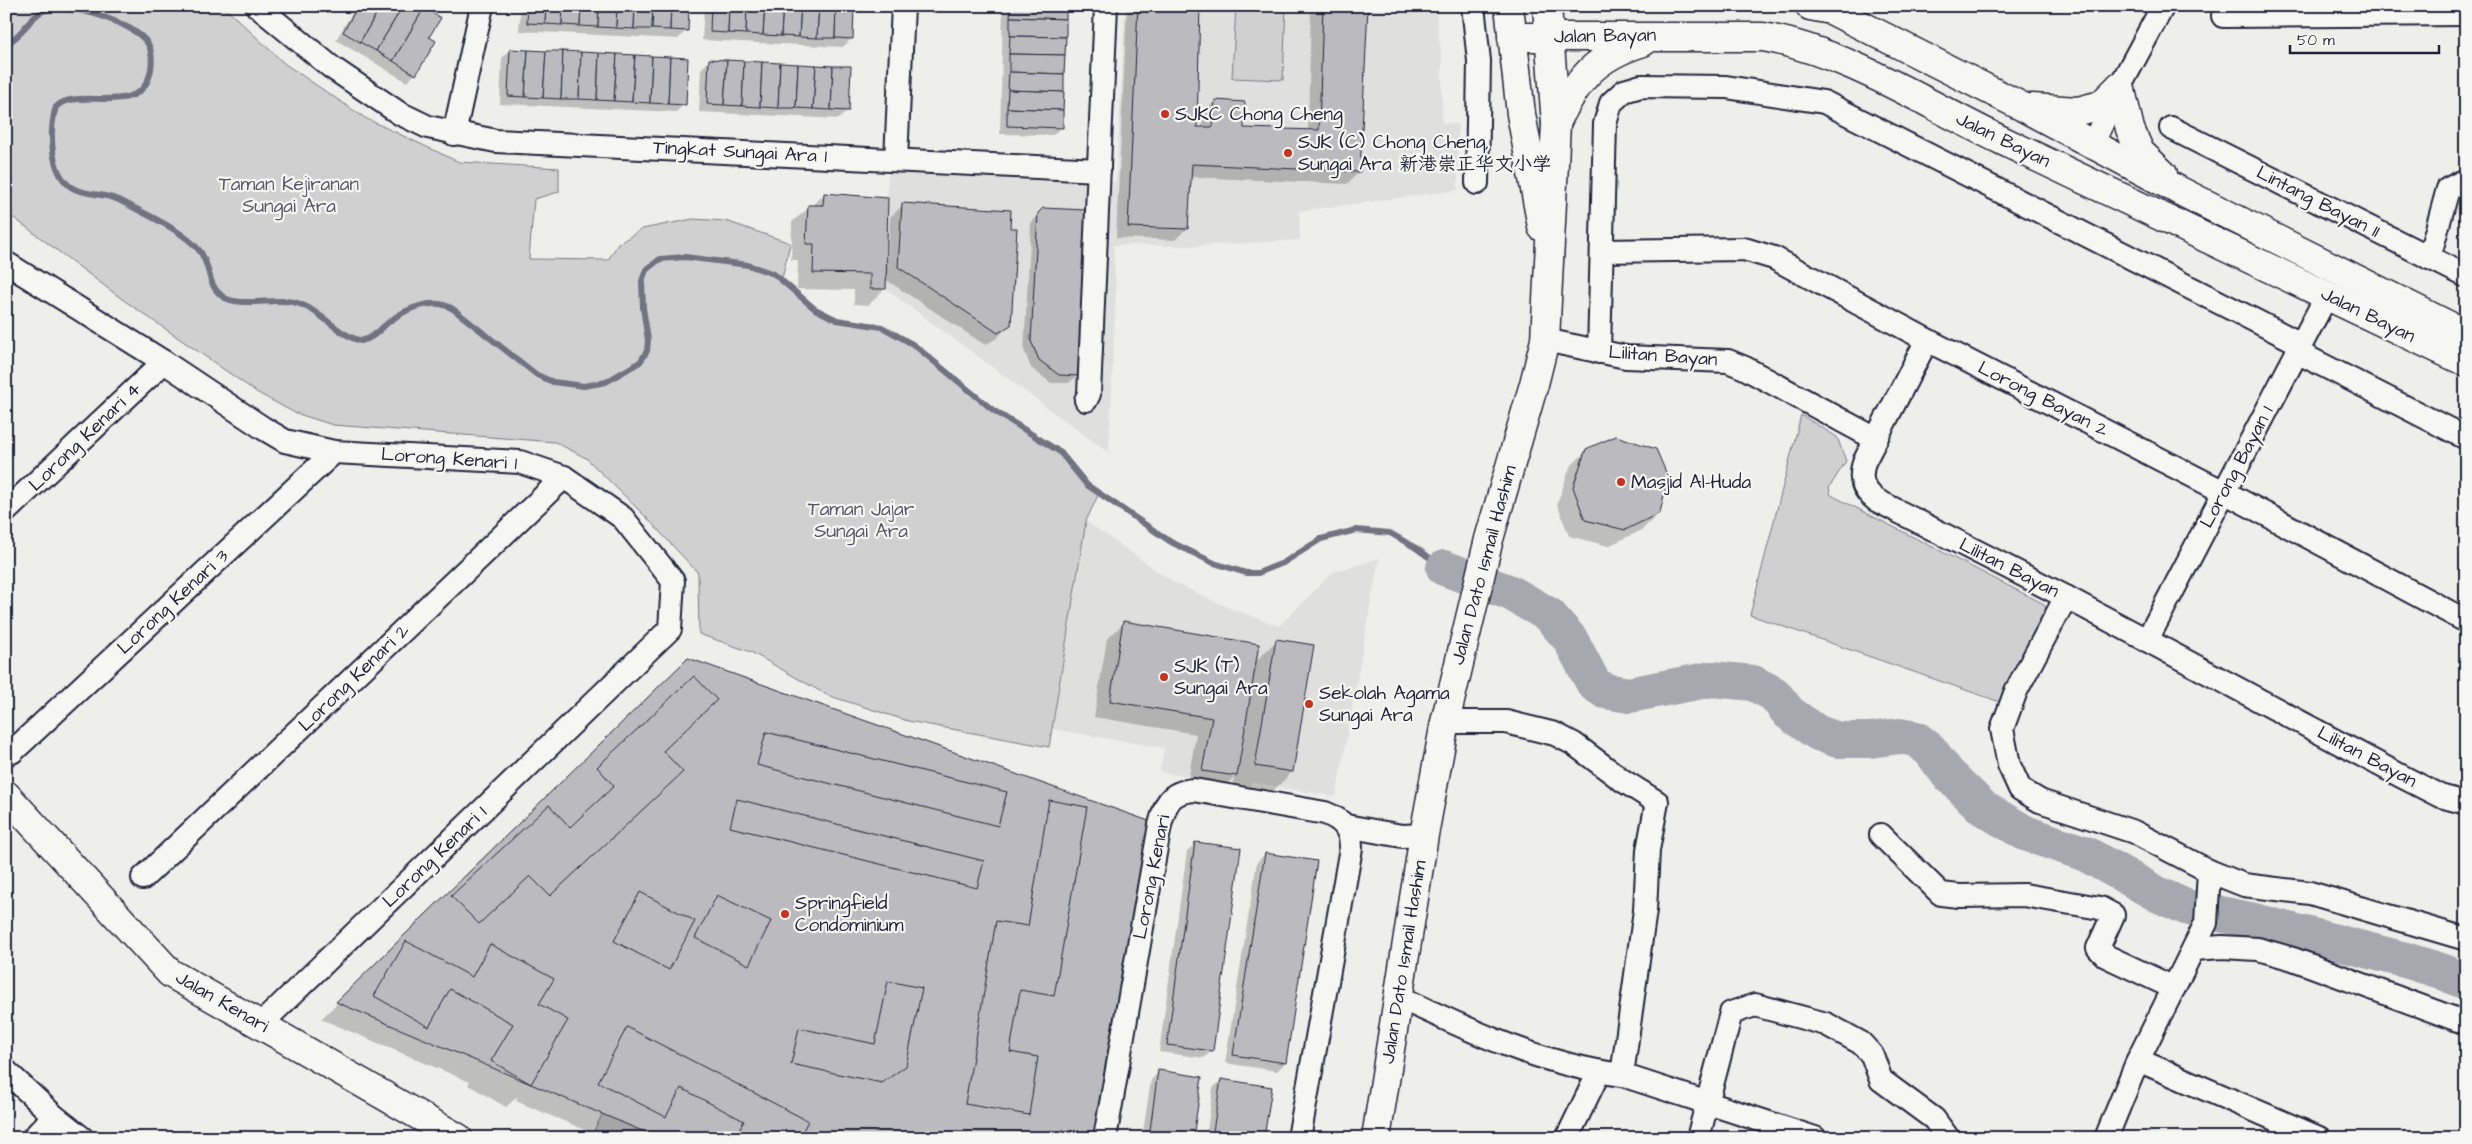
<svg xmlns="http://www.w3.org/2000/svg" width="2472" height="1144" viewBox="0 0 2472 1144" font-family="'Architects Daughter','LXGW WenKai TC',sans-serif">
  <style>
    .built { fill: #dfdfde }
    .green { fill: #d0d0d1; stroke: #797986 }
    .shadow { fill: #0003 }
    .lines { fill: none; stroke-linecap: round; stroke-linejoin: round }
    .stream { stroke: #727281; stroke-width: 6 }
    .river { stroke: #a7a7af; stroke-width: 36 }
    .building { fill: #bbbbbf; stroke: #22223b }
    .minor-casing { stroke: #22223b; stroke-width: 26 }
    .tertiary-casing { stroke: #22223b; stroke-width: 31 }
    .primary-casing { stroke: #22223b; stroke-width: 31 }
    .minor { stroke: #f6f6f2; stroke-width: 22 }
    .tertiary { stroke: #f6f6f2; stroke-width: 28 }
    .primary { stroke: #f6f6f2; stroke-width: 28 }
    .poi-dot { fill: #c8321e; stroke: #f6f6f2; stroke-width: 2 }
    .labels { text-anchor: middle; dominant-baseline: central; stroke-width: 4.5; stroke-linejoin: round; paint-order: stroke }
    .street-label { font-size: 19px; fill: #22223b; stroke: #f6f6f2 }
    .poi-label { font-size: 19px; fill: #22223b; stroke: #f6f6f2; text-anchor: start }
    .park-label { font-size: 19px; fill: #565668; stroke: #f6f6f2 }
  </style>
  <rect width="100%" height="100%" fill="#eeeeeb"/>
  <filter id="ink" filterUnits="userSpaceOnUse"><feTurbulence type="fractalNoise" baseFrequency=".02" numOctaves="2"/><feDisplacementMap in="SourceGraphic" scale="10" xChannelSelector="R" yChannelSelector="G"/><feConvolveMatrix kernelMatrix="1 2 1 2 8 2 1 2 1" color-interpolation-filters="sRGB"/></filter>
  <g filter="url(#ink)">
    <!-- built -->
    <g class="built">
      <polygon points="1125,6 1435,6 1442,59 1442,123 1458,124 1458,190 1299,211 1300,240 1197,246 1113,245 1116,290 1109,453 886,289 888,169 1116,182"/>
      <polygon points="1086,521 1173,582 1227,607 1279,626 1332,573 1379,558 1336,797 1251,782 1250,786 1160,772 1164,748 1051,729"/>
    </g>
    <!-- green -->
    <g class="green">
      <polygon points="6,6 223,6 285,64 365,118 459,162 559,168 559,192 534,199 529,259 608,260 618,244 642,229 693,219 726,221 790,243 782,279 815,309 837,320 882,327 914,345 993,410 1060,452 1087,485 1099,493 1086,521 1049,747 908,721 827,695 751,652 699,634 698,573 647,518 586,458 555,442 333,425 295,413 258,393 122,299 6,212"/>
      <polygon points="1236,6 1286,6 1283,80 1232,78"/>
      <polygon points="1801,415 1837,437 1846,461 1829,488 1831,495 2044,604 2048,613 2000,702 1750,615"/>
      <polygon points="611,1098 664,1138 590,1138"/>
    </g>
    <!-- shadow -->
    <g class="shadow">
      <polygon points="314,6 330,6 322,14"/>
      <polygon points="356,6 418,6 439,18 428,38 415,74 407,82 336,40"/>
      <polygon points="521,6 688,6 687,30 678,39 519,31"/>
      <polygon points="704,6 853,6 851,39 843,47 702,40"/>
      <polygon points="1003,6 1065,6 1061,127 1053,135 1000,134"/>
      <polygon points="1127,6 1199,6 1195,128 1202,128 1203,113 1215,101 1242,129 1308,131 1311,6 1367,6 1359,172 1347,184 1190,177 1187,228 1175,240 1116,238"/>
      <polygon points="510,50 685,104 676,112 500,104 502,58"/>
      <polygon points="709,61 847,111 839,119 699,112 701,69"/>
      <polygon points="824,195 886,259 888,259 890,217 903,205 1009,325 997,338 985,345 885,279 885,288 869,305 854,304 854,290 797,289 798,260 791,260 792,222"/>
      <polygon points="1043,210 1078,375 1069,383 1051,383 1031,368 1024,350 1031,223"/>
      <polygon points="1587,450 1659,513 1642,530 1608,546 1569,536 1557,504 1570,467"/>
      <polygon points="1124,623 1255,662 1277,640 1292,772 1268,796 1232,790 1234,777 1219,792 1187,787 1196,734 1094,717 1107,639"/>
      <polygon points="688,659 649,1132 647,1134 656,1138 604,1138 516,1101 518,1096 506,1107 468,1085 470,1082 321,1019"/>
      <polygon points="1196,843 1212,1050 1204,1058 1159,1052 1187,851"/>
      <polygon points="1265,854 1316,862 1285,1063 1277,1071 1225,1063 1257,862"/>
      <polygon points="1159,1072 1192,1138 1142,1138 1151,1080"/>
      <polygon points="1221,1080 1263,1138 1206,1138 1213,1088"/>
    </g>
    <g class="lines">
      <!-- stream -->
      <path class="stream" d="M6,44C22,37 28,18 43,11C65,0 136,23 148,44C154,54 152,72 147,82C132,114 74,87 56,107C48,131 50,180 77,190C91,195 105,194 119,200C143,213 181,229 199,250C211,264 206,284 222,296C237,308 273,298 293,302C320,308 335,334 361,341C373,339 381,328 390,321C407,308 434,297 453,309L537,375L553,382L584,386L606,382L640,362L647,351L648,340L643,308L642,281L646,270L660,259L685,257L748,265L774,274L815,309L837,320L882,327L914,345L993,410L1060,452L1087,485L1171,542L1214,563L1246,573H1258L1283,563L1321,539L1356,530L1390,533L1416,548L1444,568"/>
      <!-- river -->
      <polyline class="river" points="1444,568 1511,593 1549,615 1570,639 1594,684 1605,691 1629,695 1712,679 1753,683 1774,694 1789,713 1818,733 1838,740 1870,740 1899,736 1916,739 1930,750 1948,774 1983,808 2025,833 2086,854 2159,895 2186,907 2254,921 2405,960 2441,971 2466,982"/>
    </g>
    <!-- building -->
    <g class="building">
      <polygon points="358,6 381,6 360,42 343,32"/>
      <polygon points="381,6 403,6 376,51 360,42"/>
      <polygon points="403,6 424,8 393,61 376,51"/>
      <polygon points="528,6 546,6 545,24 527,23"/>
      <polygon points="546,6 563,6 562,25 545,24"/>
      <polygon points="563,6 581,6 580,26 562,25"/>
      <polygon points="581,6 599,6 598,27 580,26"/>
      <polygon points="599,6 617,6 616,28 598,27"/>
      <polygon points="617,6 635,6 634,29 616,28"/>
      <polygon points="635,6 653,6 652,29 634,29"/>
      <polygon points="653,6 671,6 670,30 652,29"/>
      <polygon points="671,6 689,6 688,31 670,30"/>
      <polygon points="711,6 729,6 728,33 710,32"/>
      <polygon points="729,6 747,6 746,34 728,33"/>
      <polygon points="747,6 765,6 763,35 746,34"/>
      <polygon points="765,6 783,6 781,36 763,35"/>
      <polygon points="783,6 801,6 799,37 781,36"/>
      <polygon points="801,6 819,6 817,38 799,37"/>
      <polygon points="819,6 836,6 835,38 817,38"/>
      <polygon points="836,6 854,6 853,39 835,38"/>
      <polygon points="1011,6 1066,6 1066,19 1010,17"/>
      <polygon points="1138,6 1200,6 1197,127 1213,127 1215,100 1245,102 1244,128 1319,130 1323,6 1368,6 1360,172 1192,164 1188,229 1128,227"/>
      <polygon points="424,8 441,18 429,37 436,41 416,75 393,61"/>
      <polygon points="1010,17 1066,19 1066,37 1010,36"/>
      <polygon points="1010,36 1066,37 1065,55 1009,54"/>
      <polygon points="510,49 528,50 525,97 508,96"/>
      <polygon points="528,50 546,51 543,98 525,97"/>
      <polygon points="546,51 563,51 561,99 543,98"/>
      <polygon points="563,51 581,52 579,99 561,99"/>
      <polygon points="581,52 599,53 597,100 579,99"/>
      <polygon points="599,53 617,54 614,101 597,100"/>
      <polygon points="617,54 635,55 632,102 614,101"/>
      <polygon points="1009,54 1065,55 1064,74 1009,72"/>
      <polygon points="635,55 652,56 650,103 632,102"/>
      <polygon points="652,56 670,57 668,104 650,103"/>
      <polygon points="670,57 688,58 686,105 668,104"/>
      <polygon points="709,59 727,60 724,105 707,104"/>
      <polygon points="727,60 744,61 742,106 724,105"/>
      <polygon points="744,61 762,62 760,107 742,106"/>
      <polygon points="762,62 780,63 778,108 760,107"/>
      <polygon points="780,63 798,64 796,108 778,108"/>
      <polygon points="798,64 816,65 813,109 796,108"/>
      <polygon points="816,65 833,66 831,110 813,109"/>
      <polygon points="833,66 851,66 849,111 831,110"/>
      <polygon points="1009,72 1064,74 1064,92 1008,90"/>
      <polygon points="1008,90 1064,92 1063,110 1007,108"/>
      <polygon points="1007,108 1063,110 1063,128 1007,126"/>
      <polygon points="824,193 888,198 886,289 870,289 870,274 813,273 814,244 806,244 808,205 823,205"/>
      <polygon points="902,203 1011,210 1010,228 1017,228 1011,325 998,333 898,267"/>
      <polygon points="1043,208 1086,210 1079,376 1059,375 1039,360 1031,341 1038,213"/>
      <polygon points="1616,436 1656,449 1668,477 1660,513 1625,530 1585,520 1573,487 1586,449"/>
      <polygon points="1123,621 1259,644 1237,776 1202,771 1212,718 1110,701"/>
      <polygon points="1276,639 1314,645 1293,772 1255,766"/>
      <polygon points="688,658 1160,825 1105,1138 659,1138 336,1002"/>
      <polygon points="694,676 717,700 663,751 683,772 550,896 530,876 479,924 451,896 549,805 570,827 614,786 597,767"/>
      <polygon points="766,732 1007,792 998,826 757,765"/>
      <polygon points="737,799 984,861 977,888 730,827"/>
      <polygon points="1049,800 1087,807 1054,996 1020,990 1010,1052 1038,1057 1029,1115 965,1104 996,921 1028,926"/>
      <polygon points="1195,842 1241,848 1213,1051 1167,1045"/>
      <polygon points="1265,853 1317,861 1286,1063 1233,1055"/>
      <polygon points="640,892 695,921 669,970 614,941"/>
      <polygon points="717,895 771,921 749,965 695,938"/>
      <polygon points="406,941 472,977 490,944 554,979 539,1004 568,1020 531,1084 491,1061 513,1024 450,989 429,1027 374,996"/>
      <polygon points="888,981 922,988 906,1066 882,1083 791,1064 799,1028 875,1044"/>
      <polygon points="627,1027 808,1121 799,1138 734,1138 744,1121 681,1088 666,1117 598,1082"/>
      <polygon points="1158,1070 1202,1077 1193,1138 1149,1138"/>
      <polygon points="1221,1079 1272,1087 1264,1138 1212,1138"/>
    </g>
    <g class="lines">
      <defs>
        <g id="minor">
          <polyline points="257,6 331,67 399,113 428,127 496,141 1099,170"/>
          <polyline points="1473,6 1479,61 1477,183"/>
          <polyline points="2223,16 2466,14"/>
          <polyline points="2171,128 2466,276"/>
          <polyline points="454,134 482,6"/>
          <polyline points="2092,145 2120,86 2163,6"/>
          <polyline points="896,160 903,6"/>
          <polyline points="1602,251 1744,249 1774,258 1927,340 2224,492 2466,621"/>
          <polyline points="2429,258 2448,189 2466,180"/>
          <polyline points="6,263 164,362 263,428 285,441 334,452 520,462 564,477 623,518 673,581 670,629 261,1024"/>
          <polyline points="1545,340 1626,357 1728,361 1745,368 1874,438"/>
          <path d="M1927,340L1864,462C1859,479 1862,489 1876,500L2066,597L2401,776L2440,796L2466,803"/>
          <polyline points="1599,352 1605,124 1611,103 1624,91 1641,86 1726,87 1824,102 2301,344"/>
          <polyline points="2297,352 2466,438"/>
          <polyline points="1086,400 1089,394 1106,6"/>
          <polyline points="6,511 164,362"/>
          <polyline points="2066,597 2016,691 2002,729 2009,765 2020,789 2040,801 2134,832 2209,871 2244,885 2310,893 2466,939"/>
          <polyline points="2147,640 2327,295"/>
          <polyline points="1445,722 1506,722 1555,734 1574,744 1622,780 1657,802 1648,850 1645,910 1622,1075"/>
          <polyline points="12,752 334,452"/>
          <polyline points="1346,826 1402,836 1424,835"/>
          <polyline points="1881,835 1941,894 1959,896 2024,895 2100,908 2113,915 2098,948 2106,956 2174,988"/>
          <polyline points="143,878 564,477"/>
          <polyline points="2194,949 2222,947 2258,949 2293,959 2466,1023"/>
          <path d="M1399,997C1470,1031 1543,1065 1622,1075L1815,1138"/>
          <polyline points="2138,1060 2319,1138"/>
          <polyline points="6,1071 54,1116 82,1138"/>
          <polyline points="33,1138 54,1116"/>
          <path d="M1105,1138L1160,825C1166,803 1169,792 1194,790L1325,813C1343,820 1351,829 1351,848L1299,1138"/>
          <polyline points="1567,1138 1599,1072"/>
          <polyline points="1698,1138 1731,1013 1755,1005 1826,1024 1861,1043 1872,1055 1881,1080 1934,1119 1948,1138"/>
          <polyline points="2106,1138 2138,1060 2206,923 2209,871"/>
        </g>
        <polyline id="tertiary" points="6,795 170,973 458,1138"/>
        <g id="primary">
          <polyline points="1509,6 1521,114 1542,227"/>
          <polyline points="1810,6 1831,10 2023,107 2178,190 2466,334"/>
          <path d="M1512,37H1763C1845,51 1926,104 2001,140C2156,215 2311,287 2466,362"/>
          <polyline points="2120,86 2130,129 2140,152 2163,174"/>
          <polyline points="2032,108 2078,111 2101,105 2120,86"/>
          <path d="M1556,123C1578,79 1594,57 1643,42"/>
          <polyline points="1376,1138 1424,835 1445,722 1489,539 1534,384 1545,340 1556,124 1547,6"/>
        </g>
      </defs>
      <!-- minor casing -->
      <use href="#minor" class="minor-casing"/>
      <!-- tertiary casing -->
      <use href="#tertiary" class="tertiary-casing"/>
      <!-- primary casing -->
      <use href="#primary" class="primary-casing"/>
      <!-- minor -->
      <use href="#minor" class="minor"/>
      <!-- tertiary -->
      <use href="#tertiary" class="tertiary"/>
      <!-- primary -->
      <use href="#primary" class="primary"/>
    </g>
  </g>
  <!-- markers -->
  <g class="poi-dot">
    <circle cx="1165" cy="114" r="5"/>
    <circle cx="1288" cy="153" r="5"/>
    <circle cx="1621" cy="482" r="5"/>
    <circle cx="1164" cy="677" r="5"/>
    <circle cx="1309" cy="704" r="5"/>
    <circle cx="785" cy="914" r="5"/>
  </g>
  <g class="labels">
    <!-- street labels -->
    <g class="street-label">
      <text transform="translate(1605 36) rotate(-1)">Jalan Bayan</text>
      <text transform="translate(2003 140) rotate(26)">Jalan Bayan</text>
      <text transform="translate(740 152) rotate(3)">Tingkat Sungai Ara 1</text>
      <text transform="translate(2318 202) rotate(27)">Lintang Bayan 11</text>
      <text transform="translate(2368 315) rotate(26)">Jalan Bayan</text>
      <text transform="translate(1663 356) rotate(4)">Lilitan Bayan</text>
      <text transform="translate(2043 399) rotate(27)">Lorong Bayan 2</text>
      <text transform="translate(85 437) rotate(-44)">Lorong Kenari 4</text>
      <text transform="translate(449 459) rotate(4)">Lorong Kenari 1</text>
      <text transform="translate(2237 467) rotate(-62)">Lorong Bayan 1</text>
      <text transform="translate(1484 565) rotate(-75)">Jalan Dato Ismail Hashim</text>
      <text transform="translate(2009 568) rotate(27)">Lilitan Bayan</text>
      <text transform="translate(173 602) rotate(-43)">Lorong Kenari 3</text>
      <text transform="translate(354 678) rotate(-44)">Lorong Kenari 2</text>
      <text transform="translate(2367 757) rotate(28)">Lilitan Bayan</text>
      <text transform="translate(435 857) rotate(-44)">Lorong Kenari 1</text>
      <text transform="translate(1152 877) rotate(-79)">Lorong Kenari</text>
      <text transform="translate(1404 962) rotate(-81)">Jalan Dato Ismail Hashim</text>
      <text transform="translate(222 1002) rotate(30)">Jalan Kenari</text>
    </g>
    <!-- poi labels -->
    <g class="poi-label">
      <text x="1175" y="114">SJKC Chong Cheng</text>
      <text x="1298" y="142">SJK (C) Chong Cheng,<tspan x="1298" dy="22">Sungai Ara 新港崇正华文小学</tspan></text>
      <text x="1631" y="482">Masjid Al-Huda</text>
      <text x="1174" y="666">SJK (T)<tspan x="1174" dy="22">Sungai Ara</tspan></text>
      <text x="1319" y="693">Sekolah Agama<tspan x="1319" dy="22">Sungai Ara</tspan></text>
      <text x="795" y="903">Springfield<tspan x="795" dy="22">Condominium</tspan></text>
    </g>
    <!-- park labels -->
    <g class="park-label">
      <text x="289" y="184">Taman Kejiranan<tspan x="289" dy="22">Sungai Ara</tspan></text>
      <text x="861" y="509">Taman Jajar<tspan x="861" dy="22">Sungai Ara</tspan></text>
    </g>
  </g>
  <!-- margin -->
  <rect width="2472" height="1144" fill="none" stroke="#f6f6f2" stroke-width="25"/>
  <rect x="12" y="12" width="2447" height="1119" fill="none" stroke="#22223b" stroke-width="2" filter="url(#ink)"/>
  <!-- scale -->
  <path d="M2290 45v8h149v-8" fill="none" stroke="#22223b" stroke-width="2.5"/>
  <text x="2297" y="45" font-size="15" fill="#22223b" stroke="#f6f6f2" stroke-width="4" paint-order="stroke">50 m</text>
</svg>
